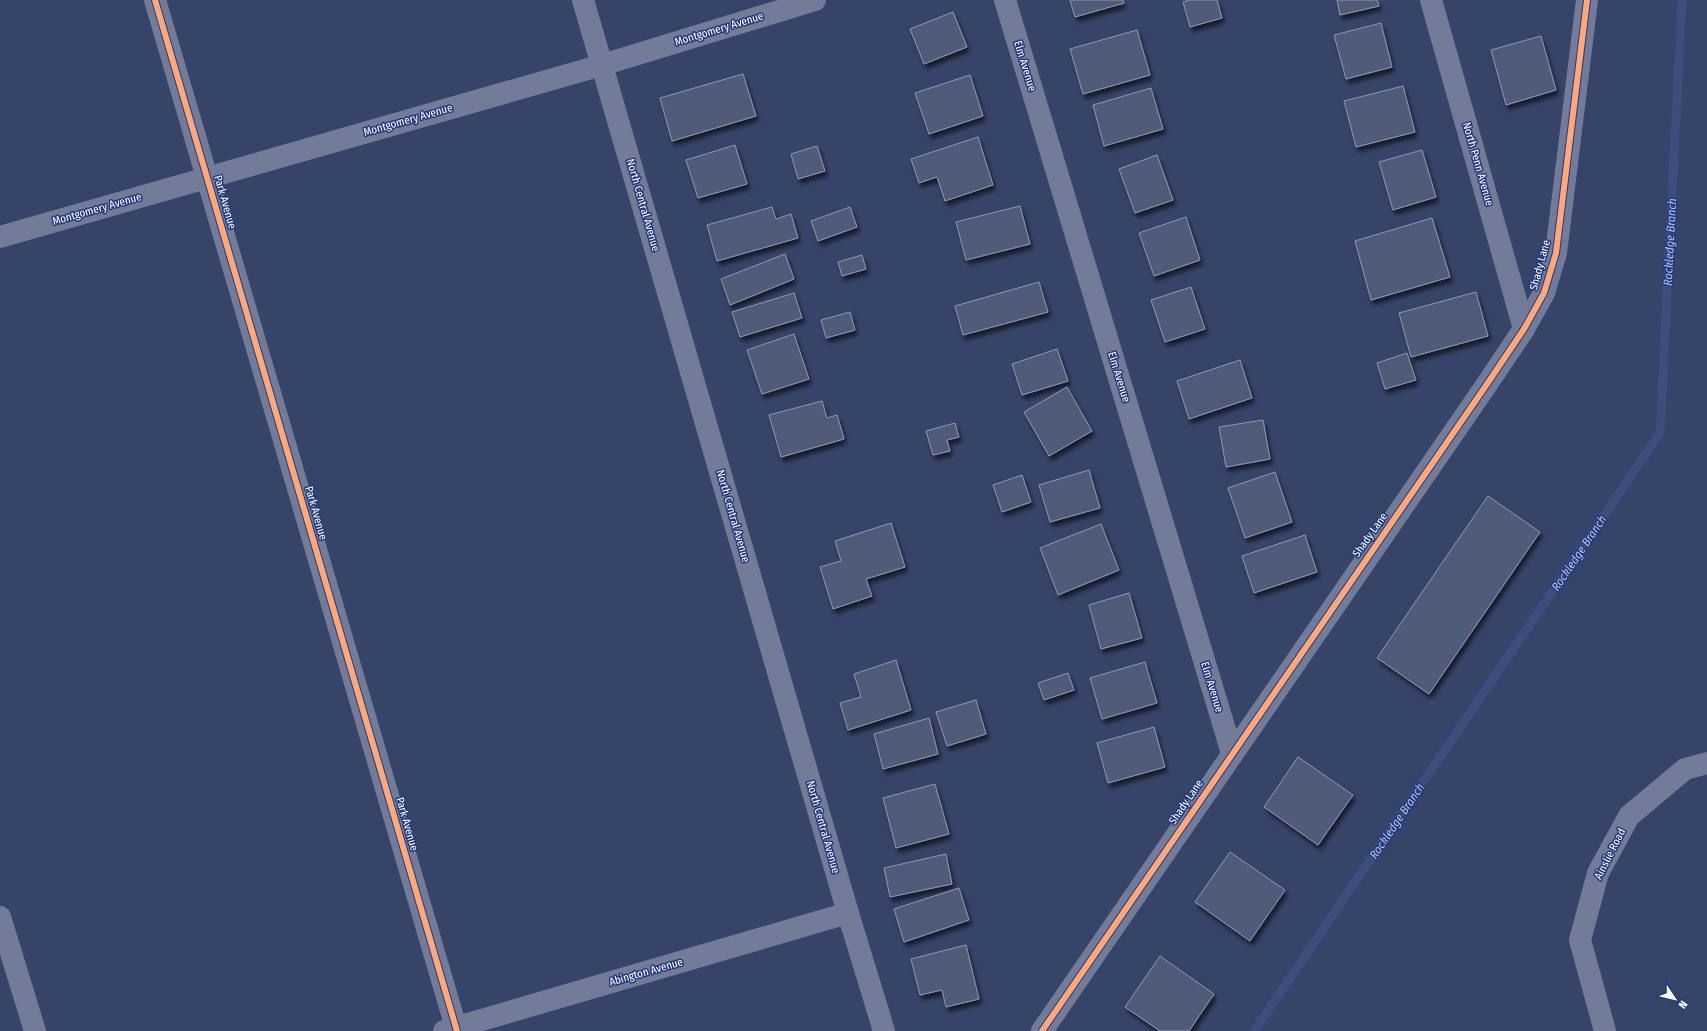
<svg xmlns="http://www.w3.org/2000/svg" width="1707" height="1031" viewBox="0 0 1707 1031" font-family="'Fira Sans Condensed',sans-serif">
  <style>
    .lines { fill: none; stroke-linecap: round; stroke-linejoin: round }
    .stream { stroke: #3c4d7e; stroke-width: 9 }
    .building { fill: #505b79; stroke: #9098ae; filter: url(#shadow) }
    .street { stroke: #727b98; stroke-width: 22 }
    .cycleway-casing { stroke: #233a7d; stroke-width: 8 }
    .cycleway { stroke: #fea87a; stroke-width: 6 }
    .labels { text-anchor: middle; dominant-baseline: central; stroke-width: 3; stroke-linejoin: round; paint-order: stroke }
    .street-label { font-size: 11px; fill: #fff; stroke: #233a7d }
    .water-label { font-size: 12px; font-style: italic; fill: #b3c3ed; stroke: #233a7d }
  </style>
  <defs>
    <filter id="shadow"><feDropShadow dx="2.5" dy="4.5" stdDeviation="2" flood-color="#0009"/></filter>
  </defs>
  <rect width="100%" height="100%" fill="#374469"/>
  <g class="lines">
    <!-- stream -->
    <polyline class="stream" points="1254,1031 1660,433 1682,0"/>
  </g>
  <!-- building -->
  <g class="building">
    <polygon points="1070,0 1123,0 1124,3 1075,17"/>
    <polygon points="1189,0 1217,0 1222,18 1190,27 1183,2"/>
    <polygon points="1337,0 1377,0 1379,6 1340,15"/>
    <polygon points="953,12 967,47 924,64 910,29"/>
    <polygon points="1381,23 1392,67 1346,79 1334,35"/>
    <polygon points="1137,30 1150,75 1083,94 1070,49"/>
    <polygon points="1541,36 1556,90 1506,105 1491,50"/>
    <polygon points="743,74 756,116 672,141 660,98"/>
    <polygon points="970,75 983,116 929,134 915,93"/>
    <polygon points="1403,86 1415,132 1356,147 1344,101"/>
    <polygon points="1151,88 1163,129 1104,146 1093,105"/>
    <polygon points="978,137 993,185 945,201 937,177 919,183 911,159"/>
    <polygon points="735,145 747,184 698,198 686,160"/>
    <polygon points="817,146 825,171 798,179 791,154"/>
    <polygon points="1422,150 1436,197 1393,210 1379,162"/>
    <polygon points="1157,155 1173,200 1135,213 1119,169"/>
    <polygon points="1020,206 1030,244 966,260 956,222"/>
    <polygon points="772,207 776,219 791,214 798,238 717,261 707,225"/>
    <polygon points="850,207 857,227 818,241 811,221"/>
    <polygon points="1186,217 1200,260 1154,276 1139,233"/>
    <polygon points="1432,218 1450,277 1371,300 1355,241"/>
    <polygon points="785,254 794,279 730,305 721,279"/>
    <polygon points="862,255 866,269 842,276 838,262"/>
    <polygon points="1039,282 1048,312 963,335 955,306"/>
    <polygon points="1191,287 1205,329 1165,342 1151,300"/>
    <polygon points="1476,292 1488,336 1411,357 1399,313"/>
    <polygon points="794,293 802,318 740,337 732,312"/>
    <polygon points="850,312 855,330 826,338 821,320"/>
    <polygon points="794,334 809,379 762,394 747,350"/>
    <polygon points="1057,349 1068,381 1022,395 1012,364"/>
    <polygon points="1407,353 1416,380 1385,389 1377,363"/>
    <polygon points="1240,360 1252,398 1189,419 1177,381"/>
    <polygon points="1067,387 1092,431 1049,456 1024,412"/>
    <polygon points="822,401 827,418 837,415 844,439 781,457 769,415"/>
    <polygon points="1263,420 1270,459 1226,467 1219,427"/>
    <polygon points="955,423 959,437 947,440 950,451 933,455 926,431"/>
    <polygon points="1089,470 1100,508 1050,522 1039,485"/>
    <polygon points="1275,472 1292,522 1245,538 1228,488"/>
    <polygon points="1022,475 1031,502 1002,512 993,485"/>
    <polygon points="1488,496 1540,532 1429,694 1377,658"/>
    <polygon points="891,523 905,567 866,579 872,596 833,609 820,567 841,561 835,541"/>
    <polygon points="1101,524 1119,570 1058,595 1040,548"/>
    <polygon points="1305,535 1317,572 1254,593 1242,556"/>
    <polygon points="1129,593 1142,638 1101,649 1089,605"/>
    <polygon points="896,660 911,710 848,730 840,703 861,697 854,674"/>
    <polygon points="1145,662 1157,703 1102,719 1090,678"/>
    <polygon points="1068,673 1074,690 1044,700 1038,683"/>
    <polygon points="976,700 986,734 947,746 936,712"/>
    <polygon points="929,718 938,754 883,769 874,734"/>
    <polygon points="1154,727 1165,767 1108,783 1097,743"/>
    <polygon points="1298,757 1353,795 1318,845 1264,807"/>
    <polygon points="935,784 949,834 896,848 883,798"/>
    <polygon points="1230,852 1285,890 1250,941 1195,902"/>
    <polygon points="946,854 952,884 890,897 884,868"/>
    <polygon points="959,888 969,920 904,942 894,909"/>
    <polygon points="966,945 979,999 946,1007 942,990 920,995 911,959"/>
    <polygon points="1160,956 1214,994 1189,1031 1160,1031 1125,1007"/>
  </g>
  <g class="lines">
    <!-- street -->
    <g class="street">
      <polyline points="155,0 457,1031"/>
      <polyline points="583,0 848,913 884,1031"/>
      <polyline points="1005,0 1232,753"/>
      <polyline points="1431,0 1524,329"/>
      <polyline points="0,237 602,65 815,0"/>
      <polyline points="0,917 35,1031"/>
      <polyline points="444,1031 848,913"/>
      <polyline points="1042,1031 1485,387 1524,329 1544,293 1556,253 1587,0"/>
      <polyline points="1605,1031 1580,940 1598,873 1629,816 1685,769 1707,763"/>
    </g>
    <defs>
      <g id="cycleway">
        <polyline points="155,0 457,1031"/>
        <polyline points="1042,1031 1485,387 1524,329 1544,293 1556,253 1587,0"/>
      </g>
    </defs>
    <!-- cycleway casing -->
    <use href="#cycleway" class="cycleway-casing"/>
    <!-- cycleway -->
    <use href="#cycleway" class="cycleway"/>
  </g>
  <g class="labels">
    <!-- street labels -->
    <g class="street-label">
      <text transform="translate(719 29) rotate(-17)">Montgomery Avenue</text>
      <text transform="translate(1025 66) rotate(73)">Elm Avenue</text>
      <text transform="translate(408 120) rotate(-16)">Montgomery Avenue</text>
      <text transform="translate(1478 164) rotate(74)">North Penn Avenue</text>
      <text transform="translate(225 202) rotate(74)">Park Avenue</text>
      <text transform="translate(643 205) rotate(74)">North Central Avenue</text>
      <text transform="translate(97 209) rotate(-16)">Montgomery Avenue</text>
      <text transform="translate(1540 265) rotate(-75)">Shady Lane</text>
      <text transform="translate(1119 377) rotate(73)">Elm Avenue</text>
      <text transform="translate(316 513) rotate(74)">Park Avenue</text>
      <text transform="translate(733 516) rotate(74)">North Central Avenue</text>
      <text transform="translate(1370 535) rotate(-55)">Shady Lane</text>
      <text transform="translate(1212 687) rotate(73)">Elm Avenue</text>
      <text transform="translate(1186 802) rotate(-56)">Shady Lane</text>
      <text transform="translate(407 824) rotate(74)">Park Avenue</text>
      <text transform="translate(823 827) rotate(74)">North Central Avenue</text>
      <text transform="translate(1610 854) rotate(-63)">Ainslie Road</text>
      <text transform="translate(646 972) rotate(-16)">Abington Avenue</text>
    </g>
    <!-- water labels -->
    <g class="water-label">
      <text transform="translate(1670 242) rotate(-87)">Rockledge Branch</text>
      <text transform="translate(1579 553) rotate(-56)">Rockledge Branch</text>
      <text transform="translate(1397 821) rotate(-56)">Rockledge Branch</text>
    </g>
  </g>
  <!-- north arrow -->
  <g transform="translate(1675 999) rotate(125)" stroke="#233a7d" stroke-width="3" paint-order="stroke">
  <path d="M0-3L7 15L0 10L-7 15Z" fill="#ffffff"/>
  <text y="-6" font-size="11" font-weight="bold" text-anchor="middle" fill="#ffffff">N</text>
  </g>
</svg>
